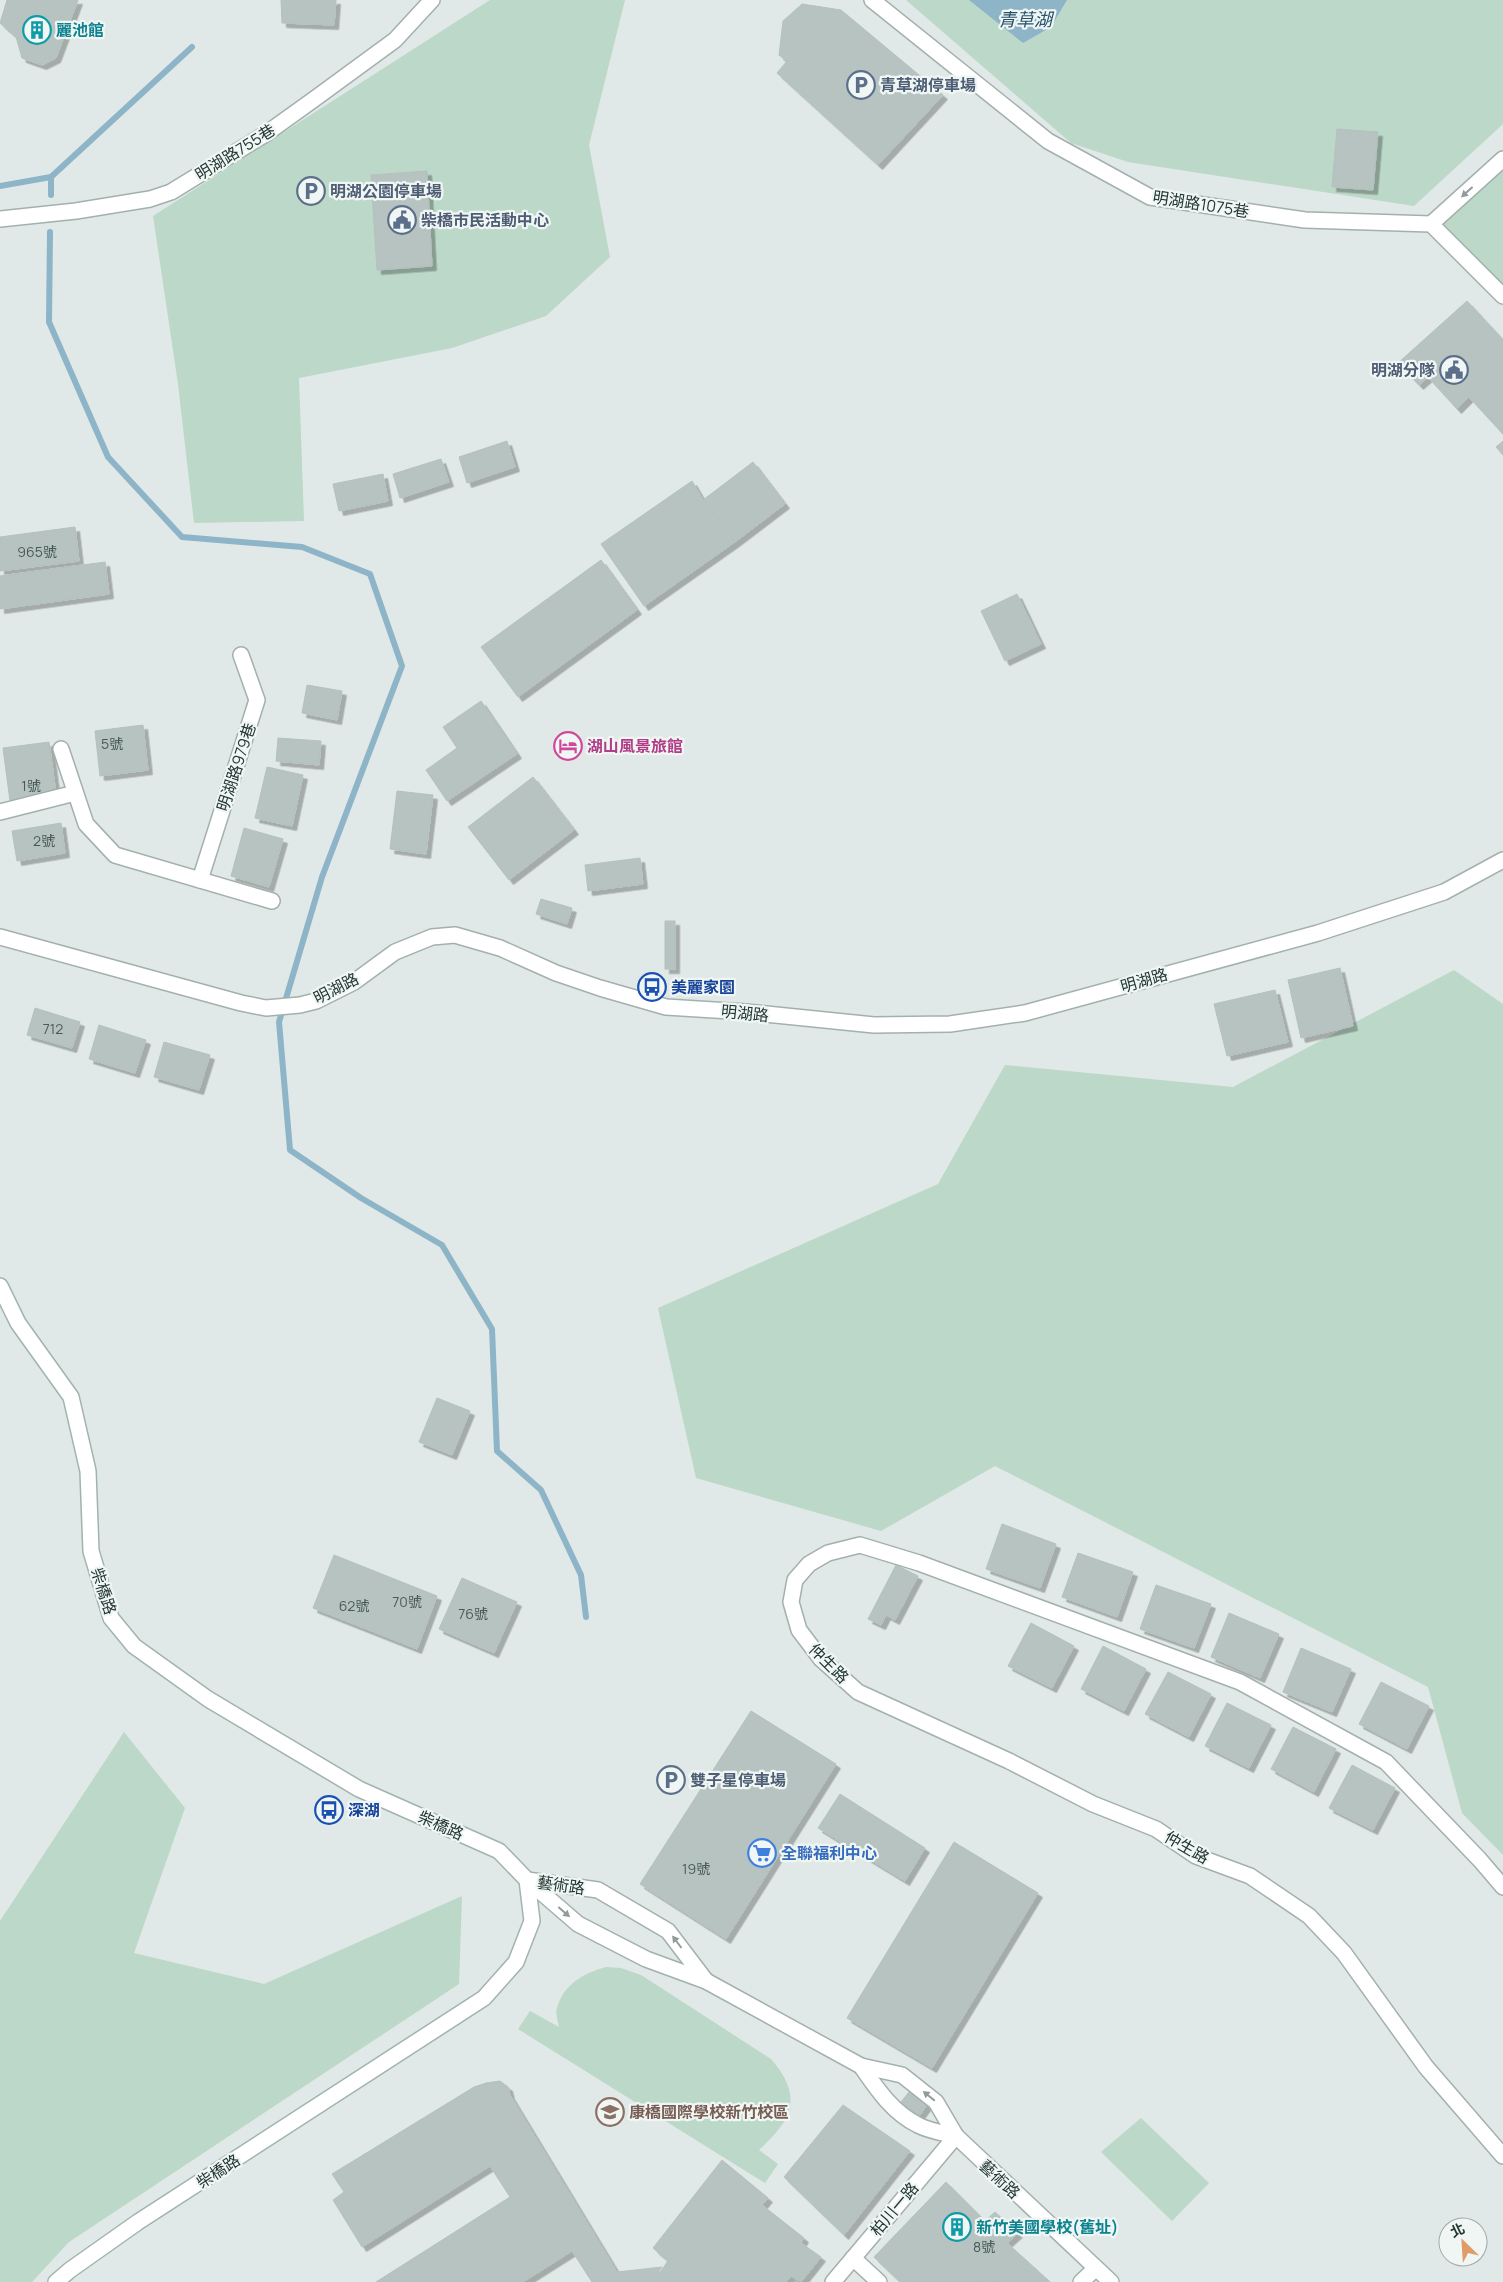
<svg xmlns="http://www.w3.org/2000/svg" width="1503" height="2282" viewBox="0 0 1503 2282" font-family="Manrope,'Noto Sans TC',sans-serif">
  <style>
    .green { fill: #bbd8c8 }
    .water { fill: #8eb4c8 }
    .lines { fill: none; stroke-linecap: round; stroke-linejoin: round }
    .stream { stroke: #8eb4c8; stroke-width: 6 }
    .building { fill: #b6c3c0; stroke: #b3c2be; filter: url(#shadow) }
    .minor-casing { stroke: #a4b0ae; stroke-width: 18 }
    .tertiary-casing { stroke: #a4b0ae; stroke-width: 18 }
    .secondary-casing { stroke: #a1b3b0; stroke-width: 18 }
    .minor { stroke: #fff; stroke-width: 15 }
    .tertiary { stroke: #fff; stroke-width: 15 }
    .secondary { stroke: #fff; stroke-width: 15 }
    .oneway { fill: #919b9a }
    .labels { text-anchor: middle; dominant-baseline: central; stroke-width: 4.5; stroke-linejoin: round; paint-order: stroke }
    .number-label { font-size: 14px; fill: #485a58 }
    .culture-label { font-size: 16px; font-weight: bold; fill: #0d838f; stroke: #f0f6f4; text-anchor: start }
    .service-label { font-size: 16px; font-weight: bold; fill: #4e5e75; stroke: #f0f6f4; text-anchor: start }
    .street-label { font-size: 16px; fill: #233735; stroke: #f0f6f4 }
    .hotel-label { font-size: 16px; font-weight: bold; fill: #b23c85; stroke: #f0f6f4; text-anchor: start }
    .transit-label { font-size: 16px; font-weight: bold; fill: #164399; stroke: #f0f6f4; text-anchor: start }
    .shop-label { font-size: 16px; font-weight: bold; fill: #366cbe; stroke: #f0f6f4; text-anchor: start }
    .education-label { font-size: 16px; font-weight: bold; fill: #785e54; stroke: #f0f6f4; text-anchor: start }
    .water-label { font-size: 18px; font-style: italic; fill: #25526b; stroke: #f0f6f4 }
  </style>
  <defs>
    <filter id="shadow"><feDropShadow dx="4.5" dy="4.5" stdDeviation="0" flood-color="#0004"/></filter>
  </defs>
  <rect width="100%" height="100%" fill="#e0e9e7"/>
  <!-- green -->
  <g class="green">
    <polygon points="490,0 625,0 589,145 610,257 546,316 452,348 299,378 304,521 194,523 178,384 153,216"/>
    <polygon points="906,0 1503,0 1503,124 1414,206 1128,162 1071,143"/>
    <polygon points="1503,160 1503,296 1431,224"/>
    <polygon points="1454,970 1503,1004 1503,1855 1462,1813 1428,1687 995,1466 881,1531 696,1478 658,1308 938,1184 1005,1065 1233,1087"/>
    <polygon points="124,1732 185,1808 134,1953 264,1984 462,1896 459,1984 69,2242 32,2282 0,2282 0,1921"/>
    <path d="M606,1967L621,1968L641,1975L771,2059C804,2097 792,2120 759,2150L778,2164L765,2183L518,2029L530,2011L559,2027C558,2021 555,2013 557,2008C564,1984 584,1973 606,1967Z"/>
    <polygon points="1141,2118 1209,2183 1172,2221 1101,2152"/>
  </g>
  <!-- water -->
  <polygon class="water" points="969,0 1067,0 1051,27 1023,43"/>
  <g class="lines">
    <!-- stream -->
    <g class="stream">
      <polyline points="0,186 51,177 192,47"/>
      <polyline points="51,195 51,177"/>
      <polyline points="50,232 49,322 108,457 182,537 302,547 370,574 402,666 322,877 279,1022 290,1150 361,1198 442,1245 492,1329 497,1451 541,1490 581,1575 586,1617"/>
    </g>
  </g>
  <!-- building -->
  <g class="building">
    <polygon points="7,0 78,0 56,58 42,65 22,58 16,37 0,23"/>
    <polygon points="281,0 336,0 334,25 282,23"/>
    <polygon points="802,4 841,10 943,95 878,165 777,73 787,61 779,55 783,21"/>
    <polygon points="1337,129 1378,132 1373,190 1332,187"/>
    <polygon points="427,171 432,266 377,270 371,175"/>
    <polygon points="1467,301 1503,340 1503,434 1469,397 1457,409 1428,377 1419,385 1398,363"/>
    <polygon points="507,441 515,467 467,483 459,457"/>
    <polygon points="1503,441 1503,455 1496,447"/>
    <polygon points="441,459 449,482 400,498 393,474"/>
    <polygon points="753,462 785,504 735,542 703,500"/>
    <polygon points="383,474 388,501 339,511 333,484"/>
    <polygon points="692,481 703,500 735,542 644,606 601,544"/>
    <polygon points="75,527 79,561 0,571 0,537"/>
    <polygon points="601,560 637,610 518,697 481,647"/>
    <polygon points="105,562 109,594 0,609 0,576"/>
    <polygon points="1017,594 1041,644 1005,661 981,611"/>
    <polygon points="307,685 342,691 337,720 302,713"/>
    <polygon points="481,701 517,754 447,801 426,770 457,748 443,727"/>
    <polygon points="143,725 148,770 100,776 95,731"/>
    <polygon points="278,738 321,741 319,765 276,761"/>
    <polygon points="49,742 56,794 10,801 3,748"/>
    <polygon points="267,767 303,775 292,826 255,818"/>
    <polygon points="533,777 574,830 509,880 468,827"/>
    <polygon points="397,791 433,795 426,854 390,849"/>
    <polygon points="61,823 65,853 17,861 12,831"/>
    <polygon points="244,828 283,839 269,887 231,876"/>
    <polygon points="640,858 643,884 588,891 585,865"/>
    <polygon points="541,899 572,908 567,924 536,914"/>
    <rect x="665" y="921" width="10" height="48"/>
    <polygon points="1340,968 1353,1026 1301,1038 1288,980"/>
    <polygon points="1275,990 1288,1042 1227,1056 1214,1004"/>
    <polygon points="35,1008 80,1022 72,1048 27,1035"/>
    <polygon points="99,1025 146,1040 135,1073 89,1059"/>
    <polygon points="164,1042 210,1055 199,1090 154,1077"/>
    <polygon points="437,1398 470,1411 452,1455 419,1442"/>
    <polygon points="1002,1524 1056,1544 1040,1588 986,1569"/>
    <polygon points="1078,1553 1133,1572 1117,1617 1062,1597"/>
    <polygon points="334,1555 437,1596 417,1649 313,1608"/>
    <polygon points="896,1565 918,1576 895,1620 886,1615 881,1625 868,1619"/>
    <polygon points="462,1578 517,1602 494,1653 439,1629"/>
    <polygon points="1156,1585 1211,1604 1194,1648 1140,1629"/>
    <polygon points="1229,1613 1279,1634 1260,1678 1211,1657"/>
    <polygon points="1031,1623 1074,1646 1052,1688 1008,1666"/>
    <polygon points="1103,1646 1146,1669 1124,1711 1081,1689"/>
    <polygon points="1301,1648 1351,1669 1332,1712 1283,1692"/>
    <polygon points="1168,1672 1211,1694 1189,1737 1145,1714"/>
    <polygon points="1381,1682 1429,1706 1407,1749 1359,1724"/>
    <polygon points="1227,1703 1271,1725 1249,1768 1205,1746"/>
    <polygon points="751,1711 836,1764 726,1939 640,1884"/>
    <polygon points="1293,1727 1336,1749 1314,1792 1271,1769"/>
    <polygon points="1352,1765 1395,1788 1373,1830 1329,1808"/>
    <polygon points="840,1794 925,1848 905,1881 818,1828"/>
    <polygon points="954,1842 1038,1893 932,2068 847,2018"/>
    <polygon points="500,2081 508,2087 510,2095 617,2272 662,2267 651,2282 592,2282 572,2251 523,2282 376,2282 510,2197 490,2166 362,2247 333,2200 344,2192 332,2174 474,2087 486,2083"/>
    <polygon points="909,2092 927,2105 919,2116 901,2102"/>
    <polygon points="843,2105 910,2151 844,2235 784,2177"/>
    <polygon points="722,2160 768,2198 762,2205 804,2238 801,2243 821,2257 801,2282 791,2276 786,2282 653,2282 668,2261 653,2248"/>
    <polygon points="946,2182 985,2221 995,2212 1018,2233 1007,2243 1049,2281 900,2282 874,2257"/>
  </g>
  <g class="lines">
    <defs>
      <g id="minor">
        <polyline points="872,0 1048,141 1150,197 1305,220 1431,224 1503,296"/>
        <polyline points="0,219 76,211 150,199 171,192 267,133 313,100 395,40 432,0"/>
        <polyline points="1431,224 1503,159"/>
        <polyline points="61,749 86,824 115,855 272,901"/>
        <polyline points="0,812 75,793"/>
        <polyline points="200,880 257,700 241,655"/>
        <polyline points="527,1880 578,1924 646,1959 706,1981 861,2066 902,2075 936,2102 956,2136 1111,2282"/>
        <polyline points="527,1880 598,1890 668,1931 706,1981"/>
        <polyline points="1503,1887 1480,1860 1386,1762 1240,1682 919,1563 860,1545 828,1553 809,1564 795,1580 791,1602 799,1630 821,1659 858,1692 1009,1761 1093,1804 1156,1829 1196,1856 1250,1876 1309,1916 1344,1953 1426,2067 1503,2156"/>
        <path d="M861,2066C877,2089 892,2112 918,2125C929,2131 944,2133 956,2136"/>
        <polyline points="853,2258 879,2282"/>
        <polyline points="833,2282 956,2136"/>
        <polyline points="1081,2282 1095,2269"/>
      </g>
      <polyline id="tertiary" points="0,937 241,1003 266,1008 300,1005 316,1001 354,982 395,952 432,937 455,935 500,948 556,973 600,988 666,1007 746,1012 874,1025 950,1024 1025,1013 1318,933 1444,892 1503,860"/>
      <polyline id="secondary" points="0,1286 18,1323 71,1397 88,1471 91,1551 111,1618 134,1646 208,1699 359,1789 499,1851 527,1880 532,1921 516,1962 484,1998 138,2222 70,2270 56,2282"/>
    </defs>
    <!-- minor casing -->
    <use href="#minor" class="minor-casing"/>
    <!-- tertiary casing -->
    <use href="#tertiary" class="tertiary-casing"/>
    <!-- secondary casing -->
    <use href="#secondary" class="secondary-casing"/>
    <!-- minor -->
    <use href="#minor" class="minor"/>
    <!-- tertiary -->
    <use href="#tertiary" class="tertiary"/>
    <!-- secondary -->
    <use href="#secondary" class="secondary"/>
  </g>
  <!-- one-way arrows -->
  <defs><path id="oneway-solid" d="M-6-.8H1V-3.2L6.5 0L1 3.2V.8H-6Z" transform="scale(1.25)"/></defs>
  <g class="oneway">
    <use href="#oneway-solid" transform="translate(1467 192) rotate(138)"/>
    <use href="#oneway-solid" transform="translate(564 1912) rotate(41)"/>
    <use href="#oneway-solid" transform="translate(677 1942) rotate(-127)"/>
    <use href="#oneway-solid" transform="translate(929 2096) rotate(-141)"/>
  </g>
  <!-- icons -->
  <defs>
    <symbol id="building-ring" viewBox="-11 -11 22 22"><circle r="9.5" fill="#f0f6f4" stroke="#0f9aa8" stroke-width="1.5"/><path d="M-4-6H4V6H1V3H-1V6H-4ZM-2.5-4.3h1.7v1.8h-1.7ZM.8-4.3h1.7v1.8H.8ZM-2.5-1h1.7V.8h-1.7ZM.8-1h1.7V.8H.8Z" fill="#0f9aa8"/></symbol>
    <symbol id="parking-ring" viewBox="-11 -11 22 22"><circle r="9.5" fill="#f0f6f4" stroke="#5c6f8a" stroke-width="1.5"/><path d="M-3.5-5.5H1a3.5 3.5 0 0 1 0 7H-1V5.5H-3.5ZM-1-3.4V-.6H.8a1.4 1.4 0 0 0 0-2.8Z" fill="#5c6f8a"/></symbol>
    <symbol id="civic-ring" viewBox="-11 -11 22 22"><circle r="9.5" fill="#f0f6f4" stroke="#5c6f8a" stroke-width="1.5"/><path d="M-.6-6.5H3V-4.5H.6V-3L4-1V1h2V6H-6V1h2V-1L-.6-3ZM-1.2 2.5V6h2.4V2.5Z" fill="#5c6f8a"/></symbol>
    <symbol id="hotel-ring" viewBox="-11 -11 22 22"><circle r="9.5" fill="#f0f6f4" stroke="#d1479c" stroke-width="1.5"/><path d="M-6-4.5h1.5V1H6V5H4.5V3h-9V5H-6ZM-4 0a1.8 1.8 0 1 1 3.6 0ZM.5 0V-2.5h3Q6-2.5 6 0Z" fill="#d1479c"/></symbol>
    <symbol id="bus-ring" viewBox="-11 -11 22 22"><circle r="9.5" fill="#f0f6f4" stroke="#1a4fb4" stroke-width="1.5"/><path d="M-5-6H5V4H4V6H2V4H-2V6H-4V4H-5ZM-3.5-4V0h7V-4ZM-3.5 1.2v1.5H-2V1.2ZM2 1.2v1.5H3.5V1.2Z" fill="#1a4fb4"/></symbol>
    <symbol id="supermarket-ring" viewBox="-11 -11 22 22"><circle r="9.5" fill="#f0f6f4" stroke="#3f7fe0" stroke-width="1.5"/><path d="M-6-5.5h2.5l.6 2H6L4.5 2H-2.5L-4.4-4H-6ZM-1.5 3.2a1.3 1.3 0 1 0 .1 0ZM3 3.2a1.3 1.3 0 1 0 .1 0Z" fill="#3f7fe0"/></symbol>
    <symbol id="school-ring" viewBox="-11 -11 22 22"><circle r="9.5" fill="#f0f6f4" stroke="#8d6e63" stroke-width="1.5"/><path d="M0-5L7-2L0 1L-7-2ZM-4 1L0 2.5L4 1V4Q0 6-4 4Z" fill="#8d6e63"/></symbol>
  </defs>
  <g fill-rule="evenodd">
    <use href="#building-ring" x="21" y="14" width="32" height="32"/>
    <use href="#parking-ring" x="845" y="69" width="32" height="32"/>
    <use href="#parking-ring" x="295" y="175" width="32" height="32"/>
    <use href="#civic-ring" x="386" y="204" width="32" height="32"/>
    <use href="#civic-ring" x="1438" y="354" width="32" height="32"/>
    <use href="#hotel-ring" x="552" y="730" width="32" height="32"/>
    <use href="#bus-ring" x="636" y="971" width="32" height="32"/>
    <use href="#parking-ring" x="655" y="1764" width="32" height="32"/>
    <use href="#bus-ring" x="313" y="1794" width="32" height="32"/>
    <use href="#supermarket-ring" x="746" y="1837" width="32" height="32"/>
    <use href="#school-ring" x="594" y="2096" width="32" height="32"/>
    <use href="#building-ring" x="941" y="2211" width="32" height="32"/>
  </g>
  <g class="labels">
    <!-- number labels -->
    <g class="number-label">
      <text x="37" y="551">965號</text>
      <text x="112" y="743">5號</text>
      <text x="31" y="785">1號</text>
      <text x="44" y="840">2號</text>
      <text x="53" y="1028">712</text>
      <text x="407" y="1601">70號</text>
      <text x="354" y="1605">62號</text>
      <text x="473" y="1613">76號</text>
      <text x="696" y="1868">19號</text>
      <text x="984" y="2246">8號</text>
    </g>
    <!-- culture labels -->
    <g class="culture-label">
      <text x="56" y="30">麗池館</text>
      <text x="976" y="2227">新竹美國學校(舊址)</text>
    </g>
    <!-- service labels -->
    <g class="service-label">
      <text x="880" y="85">青草湖停車場</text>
      <text x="330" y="191">明湖公園停車場</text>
      <text x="421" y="220">柴橋市民活動中心</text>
      <text x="1435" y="370" text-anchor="end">明湖分隊</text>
      <text x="690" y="1780">雙子星停車場</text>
    </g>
    <!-- street labels -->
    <g class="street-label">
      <text transform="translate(235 152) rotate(-32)">明湖路755巷</text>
      <text transform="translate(1201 204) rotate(9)">明湖路1075巷</text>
      <text transform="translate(236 767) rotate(-72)">明湖路979巷</text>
      <text transform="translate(1144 980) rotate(-16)">明湖路</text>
      <text transform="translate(336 988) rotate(-27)">明湖路</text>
      <text transform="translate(745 1013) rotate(6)">明湖路</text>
      <text transform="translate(104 1591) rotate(72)">柴橋路</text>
      <text transform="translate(829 1663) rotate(45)">仲生路</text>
      <text transform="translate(441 1825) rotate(24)">柴橋路</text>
      <text transform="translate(1187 1847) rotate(30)">仲生路</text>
      <text transform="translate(561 1885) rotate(8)">藝術路</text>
      <text transform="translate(218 2171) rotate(-33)">柴橋路</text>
      <text transform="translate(1000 2179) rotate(43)">藝術路</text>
      <text transform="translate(894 2209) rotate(-50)">柏川一路</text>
    </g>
    <!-- hotel labels -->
    <g class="hotel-label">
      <text x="587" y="746">湖山風景旅館</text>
    </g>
    <!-- transit labels -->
    <g class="transit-label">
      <text x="671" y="987">美麗家園</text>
      <text x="348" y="1810">深湖</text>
    </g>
    <!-- shop labels -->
    <g class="shop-label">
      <text x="781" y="1853">全聯福利中心</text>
    </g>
    <!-- education labels -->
    <g class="education-label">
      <text x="629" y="2112">康橋國際學校新竹校區</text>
    </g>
    <!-- water labels -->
    <g class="water-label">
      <text x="1025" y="19">青草湖</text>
    </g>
  </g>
  <!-- north arrow -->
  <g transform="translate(1463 2242) rotate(335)"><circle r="24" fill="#f0f6f4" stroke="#9eaaa8"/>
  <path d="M0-4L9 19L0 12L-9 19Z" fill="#e09b67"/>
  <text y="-8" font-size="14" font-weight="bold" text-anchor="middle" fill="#233735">北</text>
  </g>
</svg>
